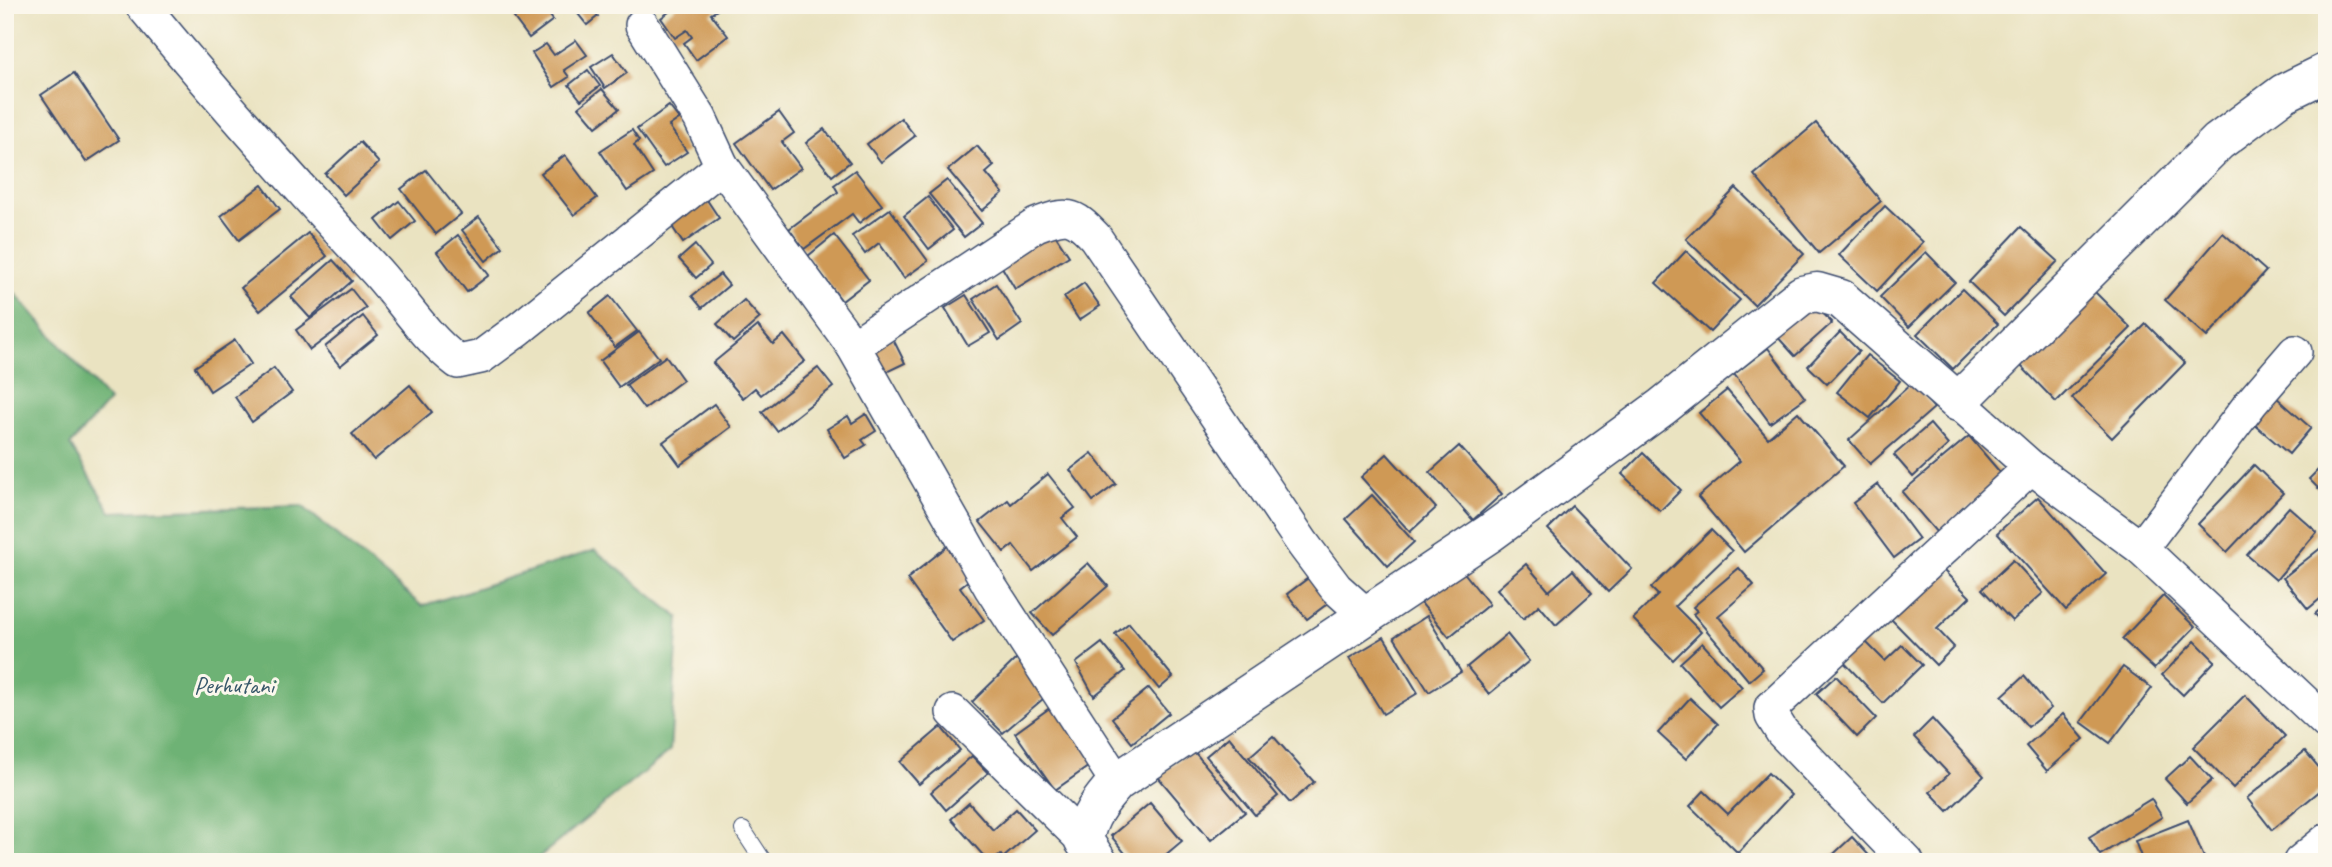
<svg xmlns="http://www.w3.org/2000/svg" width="2332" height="867" viewBox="0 0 2332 867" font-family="Caveat,sans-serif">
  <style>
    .forest { fill: #6eb275; stroke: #44706a; stroke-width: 2 }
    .building { fill: #cf9955 }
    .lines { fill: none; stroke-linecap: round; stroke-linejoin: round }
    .service-casing { stroke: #3a4a6d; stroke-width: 18 }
    .minor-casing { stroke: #3a4a6d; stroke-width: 36 }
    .tertiary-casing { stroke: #3a4a6d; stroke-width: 41 }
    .service { stroke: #fff; stroke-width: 16 }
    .minor { stroke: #fff; stroke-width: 33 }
    .tertiary { stroke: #fff; stroke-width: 38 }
    .labels { text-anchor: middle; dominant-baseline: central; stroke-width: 6; stroke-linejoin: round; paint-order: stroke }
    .park-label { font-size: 24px; fill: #365769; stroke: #fbf7ec }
  </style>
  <rect width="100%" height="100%" fill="#fbf7ec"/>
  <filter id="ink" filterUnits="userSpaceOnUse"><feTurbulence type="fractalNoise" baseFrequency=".0143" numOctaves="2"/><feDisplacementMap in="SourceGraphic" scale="14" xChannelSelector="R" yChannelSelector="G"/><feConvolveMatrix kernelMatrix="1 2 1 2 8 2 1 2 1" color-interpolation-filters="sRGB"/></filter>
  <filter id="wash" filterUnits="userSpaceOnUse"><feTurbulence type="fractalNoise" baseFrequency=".00686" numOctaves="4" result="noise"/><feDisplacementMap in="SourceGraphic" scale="28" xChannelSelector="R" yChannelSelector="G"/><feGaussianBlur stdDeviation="1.57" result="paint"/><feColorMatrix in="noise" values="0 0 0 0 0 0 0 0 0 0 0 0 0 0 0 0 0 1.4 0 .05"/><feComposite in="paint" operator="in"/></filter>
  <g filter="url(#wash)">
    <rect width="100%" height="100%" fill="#eae3c1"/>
    <!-- forest -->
    <polygon class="forest" points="5,282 109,401 70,445 111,512 302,506 422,606 595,550 679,618 670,751 533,862 5,862"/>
    <g id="blocks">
      <!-- building -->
      <g class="building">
        <polygon points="532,5 542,5 553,20 529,38 514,18"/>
        <polygon points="571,5 589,5 598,16 587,25"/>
        <polygon points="678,5 713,5 717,10 711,14 728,36 696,60 684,43 692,37 687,30 675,38 661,18"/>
        <polygon points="576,40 587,55 564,70 569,77 554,87 532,53 546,44 554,55"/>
        <polygon points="613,53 627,73 605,88 591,67"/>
        <polygon points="588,70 600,86 581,100 569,85"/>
        <polygon points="74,73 119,140 86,162 41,95"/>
        <polygon points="602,89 619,109 596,127 579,107"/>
        <polygon points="669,106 679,119 669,126 687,152 664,167 637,129"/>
        <polygon points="779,112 794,133 782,142 801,168 770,190 736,143"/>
        <polygon points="901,118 915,136 881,162 867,144"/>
        <polygon points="1816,123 1881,201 1819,253 1754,175"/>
        <polygon points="824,129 850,162 832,176 806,143"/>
        <polygon points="632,130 639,141 634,145 653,174 627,191 600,151"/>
        <polygon points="360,142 379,163 344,195 325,174"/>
        <polygon points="977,146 994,166 986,173 1003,193 982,211 948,170"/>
        <polygon points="565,155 597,198 574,215 541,173"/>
        <polygon points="426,170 461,214 436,234 401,189"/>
        <polygon points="855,170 882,205 859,223 852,214 804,249 789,229 838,192 834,185"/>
        <polygon points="947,180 982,223 964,237 929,194"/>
        <polygon points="262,185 280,209 239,240 221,216"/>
        <polygon points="1736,188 1804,254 1754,305 1686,239"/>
        <polygon points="703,194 719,218 683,243 667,219"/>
        <polygon points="928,197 953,230 929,249 904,216"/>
        <polygon points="399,201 415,221 392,240 376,220"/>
        <polygon points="1885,206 1923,242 1877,291 1839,255"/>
        <polygon points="890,209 928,261 904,278 879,243 865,254 852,236"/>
        <polygon points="479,217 503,247 486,261 462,230"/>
        <polygon points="2021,227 2058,261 2004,316 1969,282"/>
        <polygon points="1052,230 1069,256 1015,289 999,262"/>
        <polygon points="308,233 327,256 260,311 241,288"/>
        <polygon points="2223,233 2266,271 2207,337 2165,300"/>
        <polygon points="458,235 489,275 467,292 437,252"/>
        <polygon points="834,235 869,280 842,301 808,256"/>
        <polygon points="695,245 711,265 696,278 679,259"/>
        <polygon points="1686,251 1740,300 1710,332 1656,283"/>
        <polygon points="1926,252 1955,282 1909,327 1880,297"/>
        <polygon points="333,260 352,281 310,318 291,297"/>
        <polygon points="720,274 729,285 702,308 692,296"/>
        <polygon points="1084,283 1100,306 1079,320 1064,297"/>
        <polygon points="996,284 1022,324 999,340 973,299"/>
        <polygon points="351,289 366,308 310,350 296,330"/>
        <polygon points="1962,289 1998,324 1953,369 1917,334"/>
        <polygon points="2095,292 2131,328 2056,402 2020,365"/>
        <polygon points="966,295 990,333 968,346 945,308"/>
        <polygon points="610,296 637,331 615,347 589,313"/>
        <polygon points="744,300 760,318 733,342 717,324"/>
        <polygon points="1811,300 1832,323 1795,356 1774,333"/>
        <polygon points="363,316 378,335 340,366 325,347"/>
        <polygon points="2146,324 2185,363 2112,438 2072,398"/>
        <polygon points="758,326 773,344 784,335 805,361 761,395 755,388 743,398 713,363"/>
        <polygon points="639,332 659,358 619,387 600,361"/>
        <polygon points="1840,332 1859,351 1827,384 1808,366"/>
        <polygon points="891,335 905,363 876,377 862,349"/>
        <polygon points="235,340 251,364 210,391 195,367"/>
        <polygon points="1768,348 1805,398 1770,423 1734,374"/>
        <polygon points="1867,355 1900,381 1870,418 1837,392"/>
        <polygon points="666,356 683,380 644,409 626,385"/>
        <polygon points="274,368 292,392 252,422 235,397"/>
        <polygon points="818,368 833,387 777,431 762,412"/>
        <polygon points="1912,383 1934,408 1870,464 1849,440"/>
        <polygon points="410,385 432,412 374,460 352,434"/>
        <polygon points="1727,390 1768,438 1798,412 1844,466 1744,552 1698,497 1740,461 1699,413"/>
        <polygon points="2276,397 2311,428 2289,454 2254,424"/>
        <polygon points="714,404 731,427 680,465 663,442"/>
        <polygon points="866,414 876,431 862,440 866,445 845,458 827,429 848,416 852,423"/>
        <polygon points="1930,424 1948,445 1913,477 1894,455"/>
        <polygon points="1969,436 2004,477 1937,533 1902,492"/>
        <polygon points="1459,446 1502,494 1473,520 1430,472"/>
        <polygon points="1092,453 1116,484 1093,501 1070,470"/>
        <polygon points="1643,453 1681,490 1660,511 1622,474"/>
        <polygon points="1387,454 1436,508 1410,532 1361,477"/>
        <polygon points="2327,461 2327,497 2309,479"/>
        <polygon points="2254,465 2283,493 2227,552 2198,524"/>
        <polygon points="1048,474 1075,508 1062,518 1077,537 1033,571 1013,545 1004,552 980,522 1008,500 1011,504"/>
        <polygon points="1878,484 1919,539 1894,558 1853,503"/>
        <polygon points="1372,495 1414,542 1388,566 1346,519"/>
        <polygon points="2038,497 2106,574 2066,610 1997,533"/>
        <polygon points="1572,506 1632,569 1608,592 1548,529"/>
        <polygon points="2289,507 2317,532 2276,580 2247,555"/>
        <polygon points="1711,530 1732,551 1675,606 1701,632 1673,660 1633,619 1658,595 1651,588"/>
        <polygon points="955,540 978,573 960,587 984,620 952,642 907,579"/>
        <polygon points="2327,543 2327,593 2308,609 2283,578"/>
        <polygon points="2013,560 2043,593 2012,621 1982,589"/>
        <polygon points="1935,562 1970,597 1937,629 1954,647 1936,665 1891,619 1908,604"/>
        <polygon points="1088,563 1108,586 1052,635 1032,613"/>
        <polygon points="1526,564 1549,591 1573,570 1592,593 1556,625 1539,605 1523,619 1497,589"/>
        <polygon points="1739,568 1754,585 1718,616 1763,669 1749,681 1693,614 1697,611 1693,607"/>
        <polygon points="1462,570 1489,604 1449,637 1421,603"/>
        <polygon points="1311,576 1331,601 1307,619 1287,594"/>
        <polygon points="2163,596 2195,627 2154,669 2122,639"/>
        <polygon points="2327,603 2327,627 2315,614"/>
        <polygon points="1427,616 1461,672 1429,692 1394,637"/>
        <polygon points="1129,623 1173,677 1159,689 1115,634"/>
        <polygon points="1507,634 1529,661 1489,694 1467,667"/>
        <polygon points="1858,634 1885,661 1902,645 1922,665 1883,703 1837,655"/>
        <polygon points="1384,637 1418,693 1383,714 1349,658"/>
        <polygon points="2195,641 2215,661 2183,695 2162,675"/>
        <polygon points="1102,643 1125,671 1094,696 1076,663"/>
        <polygon points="1702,643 1742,687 1719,707 1680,663"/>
        <polygon points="1017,658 1050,693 1003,733 972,702"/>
        <polygon points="2123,667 2152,688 2110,743 2081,722"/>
        <polygon points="1836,676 1876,718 1857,737 1816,694"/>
        <polygon points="2024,676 2051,708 2028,727 2002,696"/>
        <polygon points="1149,688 1169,713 1132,743 1112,718"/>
        <polygon points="2245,695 2285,736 2233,788 2193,747"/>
        <polygon points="1690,698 1718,724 1686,759 1658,733"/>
        <polygon points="1058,702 1099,759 1055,790 1015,733"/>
        <polygon points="2063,714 2084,739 2047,771 2026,746"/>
        <polygon points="1932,719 1984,776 1948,811 1930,792 1949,774 1914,737"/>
        <polygon points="941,727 960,750 919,784 900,762"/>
        <polygon points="1273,736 1314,782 1290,803 1249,757"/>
        <polygon points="1229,737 1278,796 1255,815 1206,756"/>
        <polygon points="1192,749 1245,812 1211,840 1158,777"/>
        <polygon points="2305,751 2327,777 2327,785 2272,830 2247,798"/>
        <polygon points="972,756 988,773 946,810 931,792"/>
        <polygon points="2190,756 2212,780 2187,803 2165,779"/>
        <polygon points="1768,773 1791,795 1738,853 1690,806 1704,791 1728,814"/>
        <polygon points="2151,799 2162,817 2100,855 2089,837"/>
        <polygon points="969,803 993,830 1016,809 1035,830 1003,858 1001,855 989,862 951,819"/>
        <polygon points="1150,803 1182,841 1157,862 1132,862 1111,836"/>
        <polygon points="2188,820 2206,862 2143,862 2135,841"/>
        <polygon points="1852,837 1875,862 1825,862"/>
      </g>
    </g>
  </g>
  <g filter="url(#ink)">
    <use href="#blocks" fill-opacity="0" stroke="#3a4a6d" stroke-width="2"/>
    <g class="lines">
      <defs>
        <polyline id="service" points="743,830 764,862"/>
        <g id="minor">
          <path d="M142,5C217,96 295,184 376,271C404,302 424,336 458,362L481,357L519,329L722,166L853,346L1036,225C1066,213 1073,213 1095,237L1303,544L1336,588L1365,614"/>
          <polyline points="642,25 700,118 722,166"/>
          <polyline points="853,346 991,588 1117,782"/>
          <polyline points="1958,402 2031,467 2141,548 2327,723"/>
          <polyline points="2141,548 2251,403 2295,352"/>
          <polyline points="953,712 1084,841"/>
          <polyline points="1907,862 1782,732 1772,716 1771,708 2031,467"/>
          <polyline points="2300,862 2327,840"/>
        </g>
        <path id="tertiary" d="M1098,862L1084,841C1087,817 1101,800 1117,782L1490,533L1662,407L1802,295L1817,292L1841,299L1958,402L2218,142L2284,93L2327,72"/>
      </defs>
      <!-- service casing -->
      <use href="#service" class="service-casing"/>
      <!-- minor casing -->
      <use href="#minor" class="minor-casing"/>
      <!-- tertiary casing -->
      <use href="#tertiary" class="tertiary-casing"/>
      <!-- service -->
      <use href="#service" class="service"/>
      <!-- minor -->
      <use href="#minor" class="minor"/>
      <!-- tertiary -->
      <use href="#tertiary" class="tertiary"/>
    </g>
  </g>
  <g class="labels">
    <!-- park labels -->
    <g class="park-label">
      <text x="234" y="685">Perhutani</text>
    </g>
  </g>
  <!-- margin -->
  <rect width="2332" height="867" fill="none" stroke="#fbf7ec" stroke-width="28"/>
</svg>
